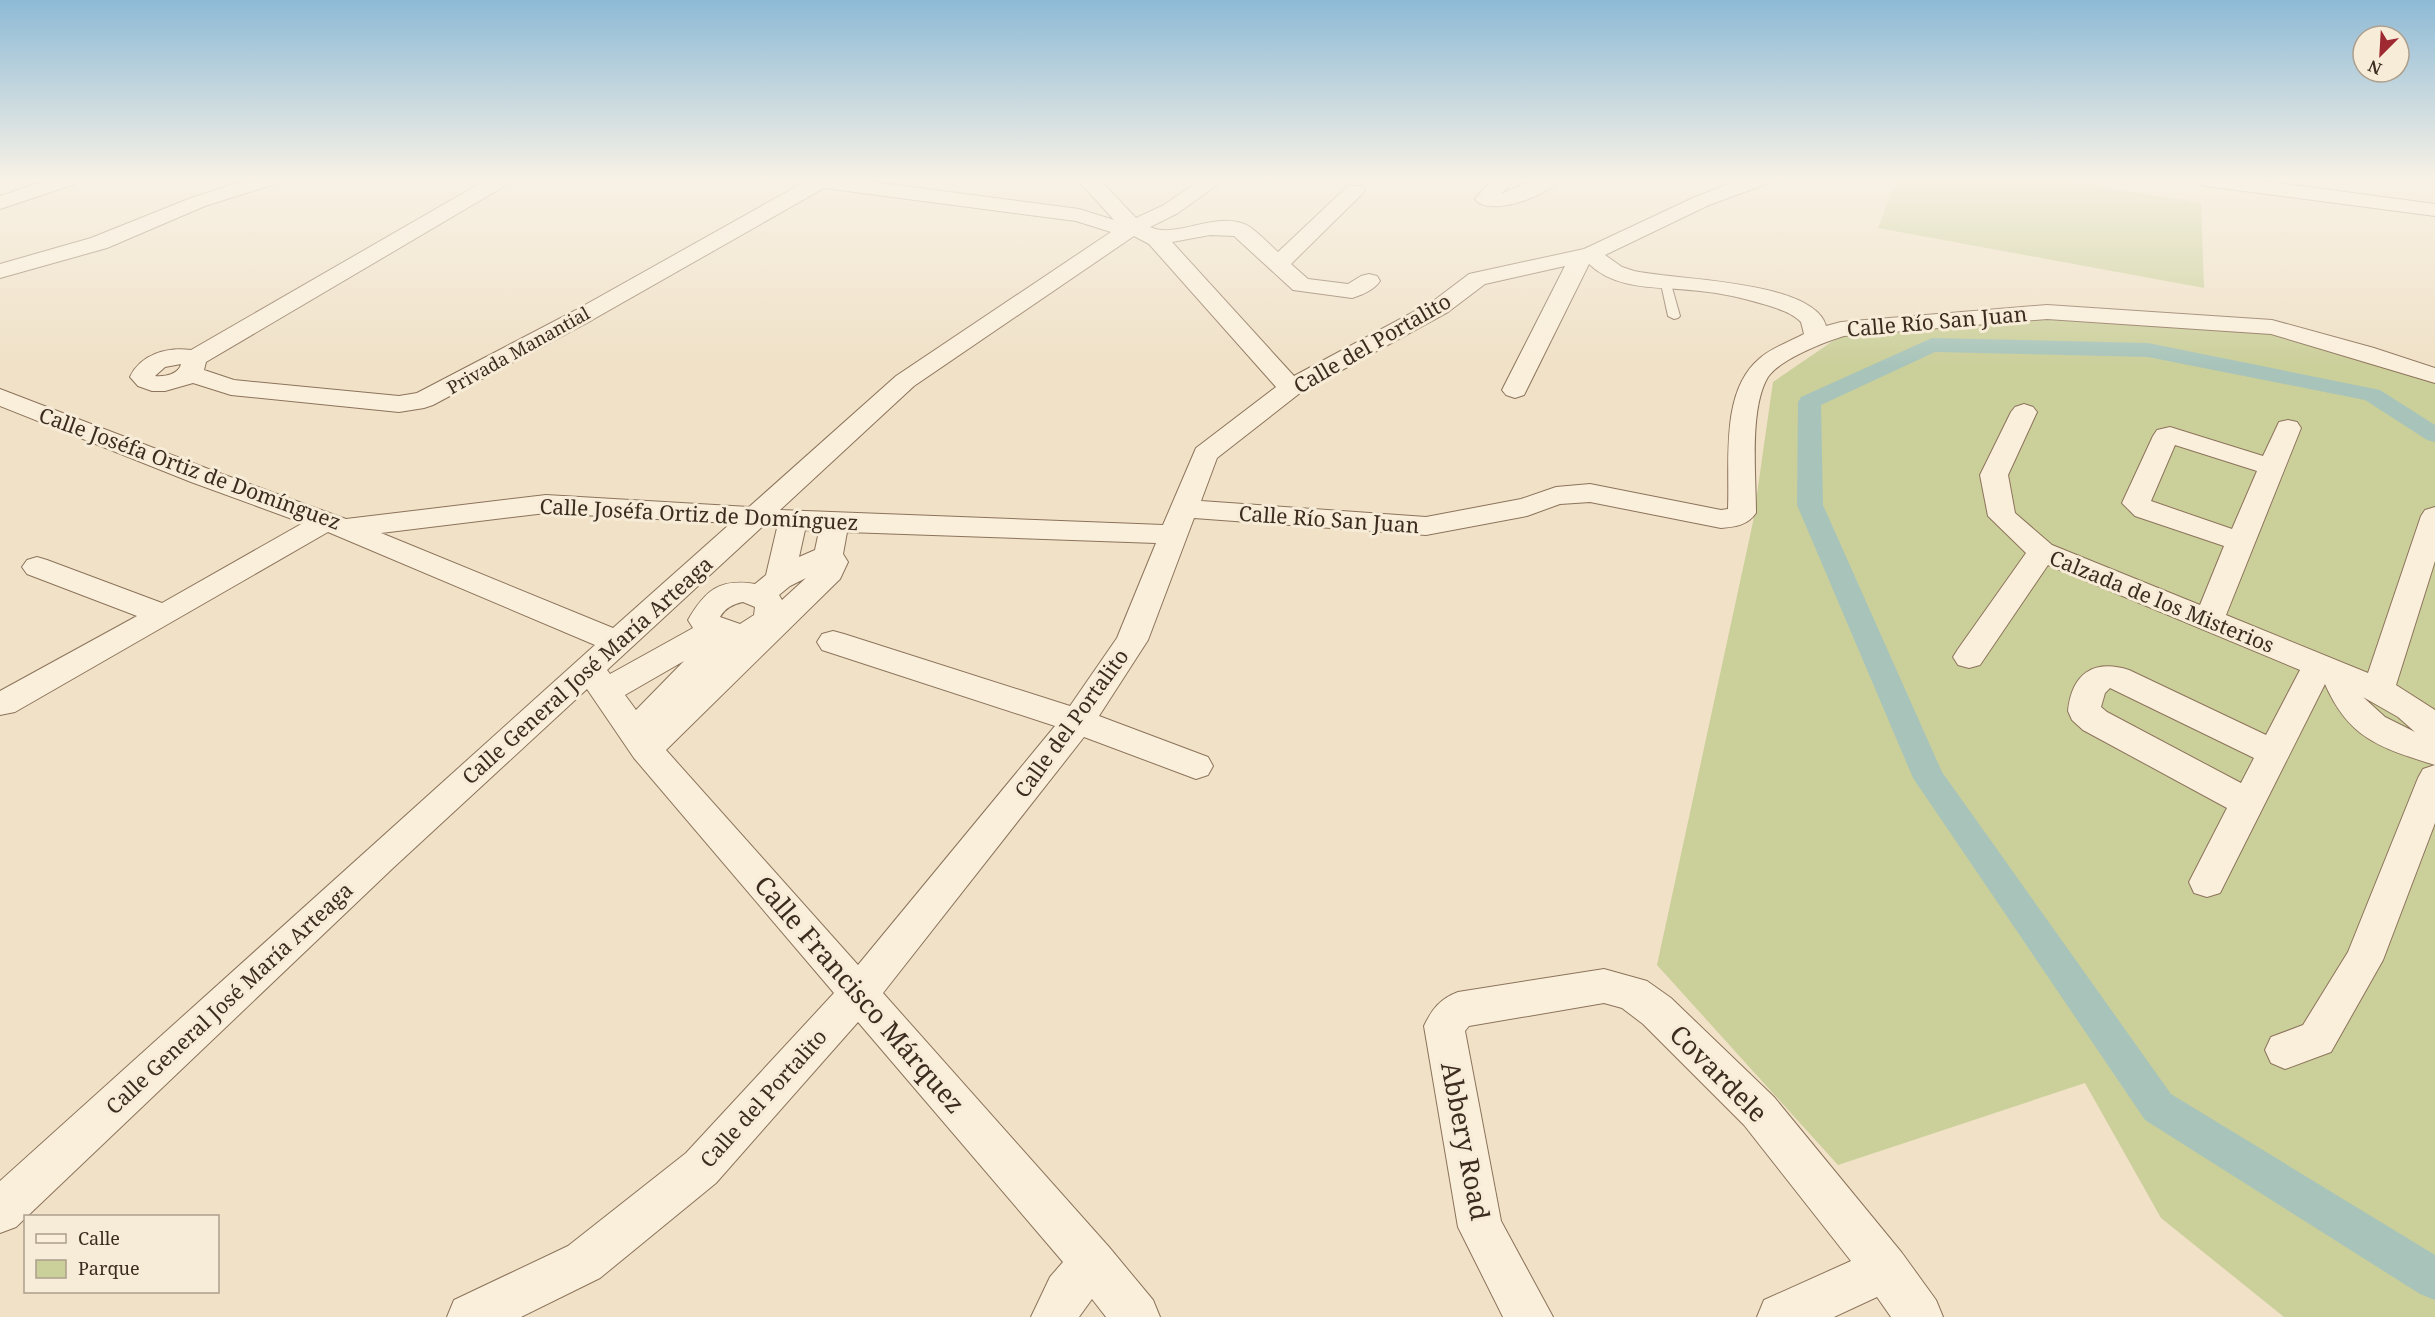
<svg xmlns="http://www.w3.org/2000/svg" width="2435" height="1317" viewBox="0 0 2435 1317" font-family="'Noto Serif',serif">
  <style>
    .green { fill: #cbcf9a }
    .lines { fill: none; stroke-linecap: round; stroke-linejoin: round }
    .canal { fill: #a8c4ba; fill-rule: evenodd }
    .lane-casing { stroke: #8c735b; stroke-width: 2 }
    .street-casing { stroke: #8c735b; stroke-width: 2 }
    .lane { fill: #faefdb; fill-rule: evenodd }
    .street { fill: #faefdb; fill-rule: evenodd }
    .labels { text-anchor: middle; dominant-baseline: central; stroke-width: 6; stroke-linejoin: round; paint-order: stroke }
    .far-street-label { font-size: 18px; fill: #3c2c1f; stroke: #f7ecd7 }
    .street-label { font-size: 21px; fill: #3c2c1f; stroke: #f7ecd7 }
    .near-street-label { font-size: 26px; fill: #3c2c1f; stroke: #f7ecd7 }
  </style>
  <rect width="100%" height="100%" fill="#f0e1c7"/>
  <!-- green -->
  <g class="green">
    <polygon points="1896,180 2060,180 2201,203 2204,288 1878,228"/>
    <polygon points="2047,316 2273,332 2435,381 2435,1317 2284,1317 2161,1218 2085,1083 1838,1165 1657,965 1753,522 1773,382 1846,332"/>
  </g>
  <g class="lines">
    <!-- canal -->
    <polygon class="canal" points="1932,338 2148,343 2380,390 2435,425 2435,442 2427,440 2365,400 2148,357 1935,352 1821,405 1823,505 1942,772 2171,1094 2435,1255 2435,1300 2420,1294 2145,1120 1913,778 1797,505 1798,402 1801,397"/>
    <defs>
      <polygon id="lane" points="1666,281 1671,284 1680,316 1678,318 1674,319 1668,316 1661,284"/>
      <g id="street">
        <polygon points="47,180 78,180 75,184 0,209 0,196"/>
        <polygon points="246,180 278,180 275,184 205,206 107,248 0,278 0,264 91,238 191,198"/>
        <path d="M486,180H511L508,184L206,362L204,370L234,380L399,396L417,393L576,310L801,184L797,180H858L1079,209L1114,220L1078,180H1100L1136,218L1164,205L1200,180H1224L1178,213L1150,227C1176,240 1219,208 1250,227C1260,234 1269,244 1278,252L1348,186H1362L1365,190L1362,194L1291,264L1308,279L1348,284L1361,276L1369,274L1377,276L1380,281C1374,290 1362,295 1352,298L1293,290L1234,236L1210,235L1172,242L1294,376L1432,302L1469,274L1584,249L1695,197L1739,180H1769L1766,184L1709,205L1605,255L1622,267L1634,271C1673,280 1814,280 1826,326L1841,322L2047,305L2272,320L2374,348L2435,368V383L2271,334L2047,319L1844,336C1824,342 1779,360 1768,377C1749,408 1756,476 1756,513C1748,525 1735,527 1721,528L1590,502L1560,504L1527,516L1426,535L1194,518L1148,640L1099,716L1208,757L1213,766L1208,775L1196,779L1084,737L883,993L1109,1247L1153,1300L1160,1317H1106L1092,1299L1079,1317H1031L1050,1277L1063,1262L858,1022L716,1183L600,1278L521,1317H447L454,1300L568,1246L686,1153L834,993L634,758L587,689L393,868L16,1227L0,1233V1181L595,645L328,532L15,712L0,715V691L137,616L27,574L22,567L27,560L37,557L47,560L162,603L303,523L191,482L0,406V389L211,470L346,519L546,495L749,507L896,376L1111,232L1076,221L824,188L592,320L433,405L424,408L399,412L231,395L193,383L165,391H152L138,386L130,377C141,354 167,347 191,350ZM1134,236L1149,244L1276,387L1196,448L1163,525L780,510L914,386ZM1589,264C1618,292 1662,286 1700,291C1721,293 1743,298 1763,304C1776,308 1791,312 1801,322L1804,334C1789,342 1771,348 1759,359C1720,392 1730,462 1728,509L1721,510L1590,484L1556,487L1521,499L1426,517L1201,501L1217,458L1300,393L1448,312L1485,284L1565,266L1502,390L1506,395L1515,398L1524,395ZM181,364C179,374 165,377 155,376L165,367ZM546,513L731,523L613,628L381,533ZM763,526L777,528L766,575L755,584C719,578 705,591 688,620L693,628L610,674L607,670ZM805,530L819,531L815,550L799,557ZM847,532L1156,543L1117,638L1070,706L844,634L833,631L822,634L817,642L822,650L1055,726L858,965L666,750L840,579L848,562L843,554ZM806,578L782,600L779,595L790,586ZM743,602L755,607L754,615L740,624L720,617C725,608 733,604 743,602ZM684,661L636,710L625,695Z"/>
        <path d="M1492,180H1514L1501,194L1533,180H1559C1548,196 1488,218 1475,199Z"/>
        <polygon points="2195,180 2255,180 2435,204 2435,216 2205,186 2198,184"/>
        <path d="M2024,404L2033,407L2037,412L2008,475L2015,513L2052,545L2200,605L2224,546L2135,516L2122,503L2153,436L2157,430L2170,427L2263,456L2279,422L2288,420L2297,422L2301,428L2226,615L2368,673L2421,516L2425,510L2435,507V561L2396,685L2435,710V765C2381,748 2349,739 2325,684L2220,893L2207,897L2194,893L2189,882L2227,808L2083,730L2072,720L2068,711C2072,673 2094,659 2129,670L2266,735L2300,670L2048,565L1980,665L1969,668L1958,665L1953,657L1958,649L2026,553L1988,516L1980,475L2011,412L2015,407ZM2175,445L2257,471L2232,529L2151,501ZM2110,688L2254,758L2241,783L2107,712L2101,707L2105,693ZM2363,697L2398,717L2415,732L2385,717Z"/>
        <polygon points="2435,765 2435,823 2383,960 2331,1052 2285,1069 2271,1063 2265,1050 2271,1037 2303,1025 2348,952 2418,778 2423,769"/>
        <path d="M1604,969L1647,981L1671,998L1774,1097L1902,1253L1936,1300L1943,1317H1891L1877,1297L1834,1317H1757L1764,1300L1851,1261L1744,1125L1643,1024L1622,1008L1604,1003L1469,1026L1465,1031L1501,1221L1553,1317H1503L1458,1227L1424,1026C1432,1009 1440,999 1458,992Z"/>
      </g>
    </defs>
    <!-- lane casing -->
    <use href="#lane" class="lane-casing"/>
    <!-- street casing -->
    <use href="#street" class="street-casing"/>
    <!-- lane -->
    <use href="#lane" class="lane"/>
    <!-- street -->
    <use href="#street" class="street"/>
  </g>
  <!-- sky -->
  <linearGradient id="sky" x2="0" y2="1"><stop stop-color="#8ebad6"/><stop offset="0.49" stop-color="#f8f2e6"/><stop offset="1" stop-color="#f8f2e6" stop-opacity="0"/></linearGradient>
  <rect width="2435" height="365" fill="url(#sky)"/>
  <g class="labels">
    <!-- far-street labels -->
    <g class="far-street-label">
      <text transform="translate(518 350) rotate(-29)">Privada Manantial</text>
    </g>
    <!-- street labels -->
    <g class="street-label">
      <text transform="translate(1937 321) rotate(-5)">Calle Río San Juan</text>
      <text transform="translate(1372 343) rotate(-30)">Calle del Portalito</text>
      <text transform="translate(190 468) rotate(20)">Calle Joséfa Ortiz de Domínguez</text>
      <text transform="translate(699 514) rotate(3)">Calle Joséfa Ortiz de Domínguez</text>
      <text transform="translate(1329 519) rotate(4)">Calle Río San Juan</text>
      <text transform="translate(2162 601) rotate(22)">Calzada de los Misterios</text>
      <text transform="translate(587 670) rotate(-42)">Calle General José María Arteaga</text>
      <text transform="translate(1071 723) rotate(-54)">Calle del Portalito</text>
      <text transform="translate(229 998) rotate(-43)">Calle General José María Arteaga</text>
      <text transform="translate(763 1098) rotate(-48)">Calle del Portalito</text>
    </g>
    <!-- near-street labels -->
    <g class="near-street-label">
      <text transform="translate(860 994) rotate(49)">Calle Francisco Márquez</text>
      <text transform="translate(1719 1073) rotate(45)">Covardele</text>
      <text transform="translate(1466 1141) rotate(79)">Abbery Road</text>
    </g>
  </g>
  <!-- legend -->
  <rect x="24" y="1215" width="195" height="78" fill="#f7ecd7" stroke="#ac9f8d" stroke-width="1.5"/>
  <rect x="36" y="1234" width="30" height="9" fill="#faefdb" stroke="#ac9f8d" stroke-width="1.5"/>
  <text x="78" y="1245" font-size="18" fill="#3c2c1f">Calle</text>
  <rect x="36" y="1260" width="30" height="18" fill="#cbcf9a" stroke="#ac9f8d" stroke-width="1.5"/>
  <text x="78" y="1275" font-size="18" fill="#3c2c1f">Parque</text>
  <!-- north arrow -->
  <g transform="translate(2381 54) rotate(204)"><circle r="28" fill="#f7ecd7" stroke="#ac9f8d" stroke-width="1.5"/>
  <path d="M0-4.5L10 22L0 15L-10 22Z" fill="#9e2930"/>
  <text y="-9" font-size="16" font-weight="bold" text-anchor="middle" fill="#3c2c1f">N</text>
  </g>
</svg>
